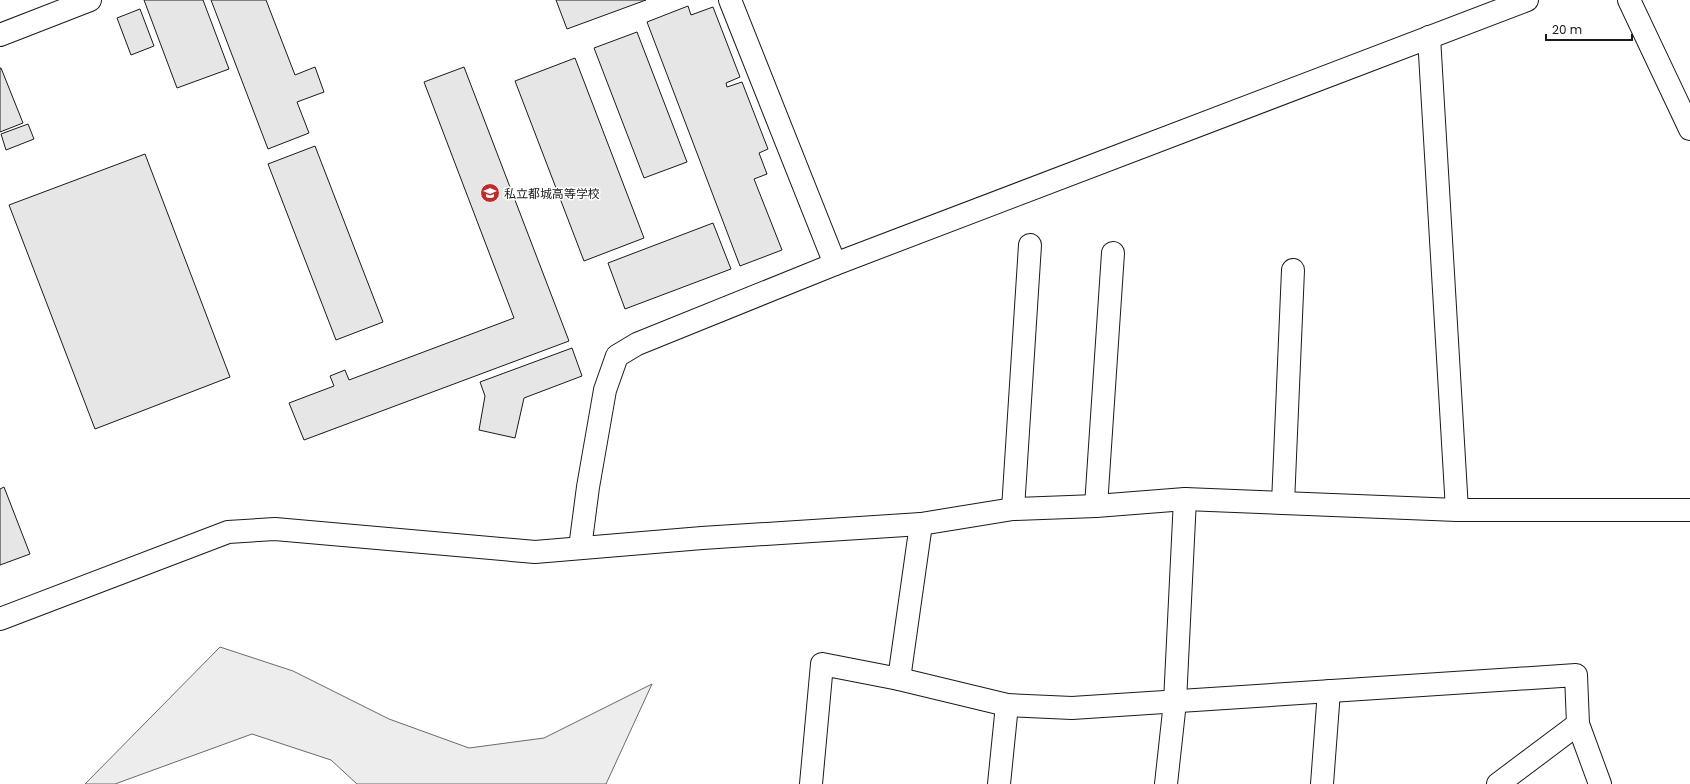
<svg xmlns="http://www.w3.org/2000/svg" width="1690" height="784" viewBox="0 0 1690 784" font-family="Poppins,'Noto Sans JP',sans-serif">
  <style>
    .built { fill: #ededed; stroke: #6a6a6a }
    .building { fill: #e6e6e6; stroke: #1a1a1a }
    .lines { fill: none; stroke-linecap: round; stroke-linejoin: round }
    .minor-casing { stroke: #1a1a1a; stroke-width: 24 }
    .minor { stroke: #fff; stroke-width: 22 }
    .labels { text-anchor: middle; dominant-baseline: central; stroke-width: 3; stroke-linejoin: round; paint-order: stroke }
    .poi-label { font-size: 12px; fill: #1a1a1a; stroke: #fff; text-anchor: start }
  </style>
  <rect width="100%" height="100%" fill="#fff"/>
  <!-- built -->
  <polygon class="built" points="220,647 293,671 389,719 469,748 544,738 652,684 606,784 357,784 331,760 252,734 115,784 85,784"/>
  <!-- building -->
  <g class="building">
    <polygon points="144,0 203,0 229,69 177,88"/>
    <polygon points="211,0 266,0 295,75 315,67 324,92 297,102 309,133 268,149"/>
    <polygon points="556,0 646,0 567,29"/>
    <polygon points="688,6 691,15 713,7 740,77 726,83 727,87 742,82 768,149 759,153 767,174 754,179 782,250 740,266 647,22"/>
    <polygon points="140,9 154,46 131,55 117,18"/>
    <polygon points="637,32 687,162 644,178 594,48"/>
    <polygon points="575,58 644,238 584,261 515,81"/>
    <polygon points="464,67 569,341 304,440 289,403 334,386 330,376 345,370 349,380 514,318 424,82"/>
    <polygon points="0,68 1,68 23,123 0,132"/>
    <polygon points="28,124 34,139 6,150 1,134"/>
    <polygon points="315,146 383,322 336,340 268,164"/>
    <polygon points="145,154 230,377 95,429 9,205"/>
    <polygon points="713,223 731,269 625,309 608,263"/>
    <polygon points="572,348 582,376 524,398 515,438 479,430 485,396 480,382"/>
    <polygon points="4,487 30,554 0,565 0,489"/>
  </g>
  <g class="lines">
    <defs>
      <g id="minor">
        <polyline points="730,0 835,264"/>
        <polyline points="1629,0 1690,129"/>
        <polyline points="0,35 90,0"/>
        <polyline points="1429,37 1457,510"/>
        <polyline points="1283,503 1293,270"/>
        <polyline points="1096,506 1113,253"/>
        <polyline points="1013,509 1030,245"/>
        <polyline points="580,548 588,487 605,390 617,356 637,344 835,264 1527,0"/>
        <polyline points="0,619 228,532 275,529 535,552 702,538 921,524 1013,509 1096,506 1185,499 1457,510 1690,510"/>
        <polyline points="899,679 921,524"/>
        <polyline points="811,784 822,664 899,679 1007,705 1072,708 1576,675 1578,724 1600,784"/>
        <polyline points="999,784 1007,705"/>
        <polyline points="1166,784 1175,702 1185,499"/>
        <polyline points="1322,784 1329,691"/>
        <polyline points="1498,784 1578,724"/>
      </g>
    </defs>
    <!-- minor casing -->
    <use href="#minor" class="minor-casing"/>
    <!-- minor -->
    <use href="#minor" class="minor"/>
  </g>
  <!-- icons -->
  <defs>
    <symbol id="school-disc" viewBox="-11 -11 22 22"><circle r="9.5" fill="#c62828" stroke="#fff"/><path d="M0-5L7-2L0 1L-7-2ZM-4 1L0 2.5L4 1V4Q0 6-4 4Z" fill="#fff"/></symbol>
  </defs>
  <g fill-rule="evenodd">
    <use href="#school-disc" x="479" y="182" width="22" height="22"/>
  </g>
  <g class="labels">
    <!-- poi labels -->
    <g class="poi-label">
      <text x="504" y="193">私立都城高等学校</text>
    </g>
  </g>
  <!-- scale -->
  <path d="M1546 34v6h86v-6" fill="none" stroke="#1a1a1a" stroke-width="2"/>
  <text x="1552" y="34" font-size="12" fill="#1a1a1a" stroke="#ffffff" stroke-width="3" paint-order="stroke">20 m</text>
</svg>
